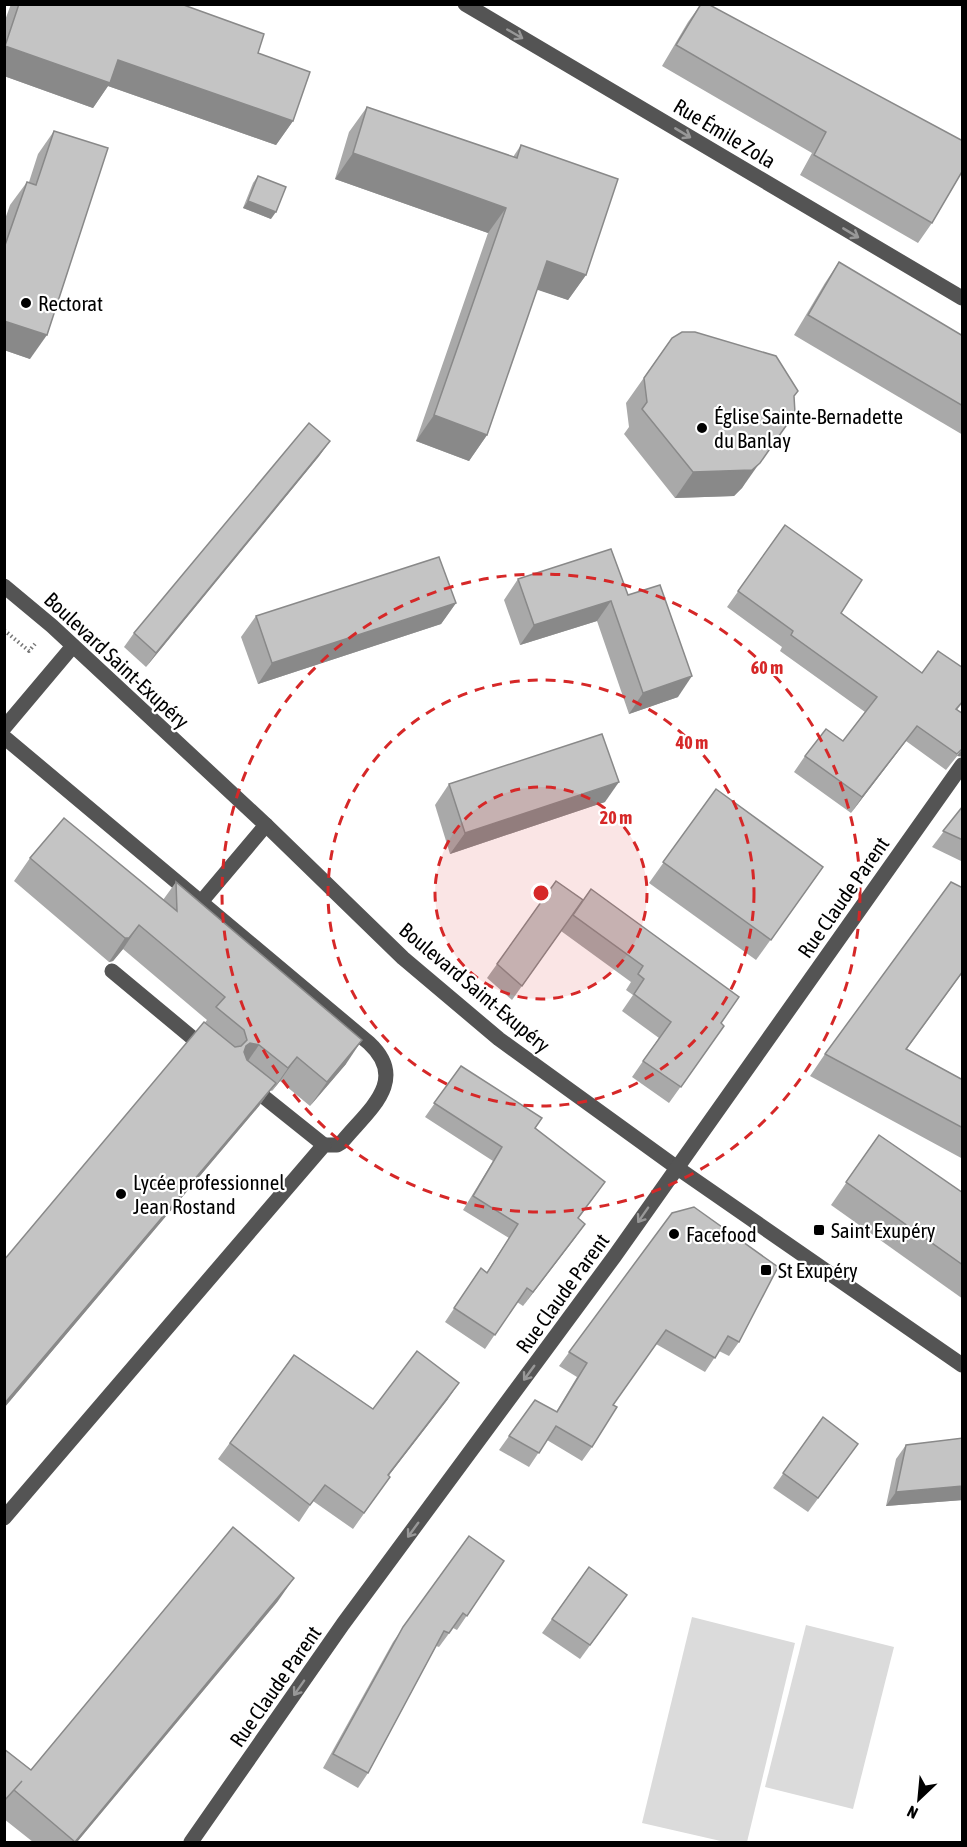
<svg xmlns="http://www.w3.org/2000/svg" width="967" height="1847" viewBox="0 0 967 1847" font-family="'Asap Condensed',sans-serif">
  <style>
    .green { fill: #dbdbdb }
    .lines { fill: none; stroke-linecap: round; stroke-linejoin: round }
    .path { stroke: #767676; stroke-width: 4; stroke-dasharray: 1.5 3; stroke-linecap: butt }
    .minor { stroke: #545454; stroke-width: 15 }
    .wall { fill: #a9a9a9 }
    .shaded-wall { fill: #898989 }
    .building { fill: #c4c4c4; stroke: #898989; stroke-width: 1.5 }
    .oneway { stroke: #989898 }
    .ring { fill: none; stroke: #d62828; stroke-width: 3; stroke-dasharray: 10 8 }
    .poi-dot { fill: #000; stroke: #fff; stroke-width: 2 }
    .labels { text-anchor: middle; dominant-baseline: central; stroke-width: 4.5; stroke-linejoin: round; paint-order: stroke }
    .street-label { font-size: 21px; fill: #000; stroke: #fff }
    .poi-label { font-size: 21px; fill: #000; stroke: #fff; text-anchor: start }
    .centre { fill: #d62828; stroke: #fff; stroke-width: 3 }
    .ring-label { font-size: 18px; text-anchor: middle; font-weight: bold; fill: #d62828; stroke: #fff; stroke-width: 4.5; stroke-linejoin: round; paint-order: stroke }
  </style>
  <rect width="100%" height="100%" fill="#fff"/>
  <!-- green -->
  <g class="green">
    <polygon points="692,1617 795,1643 747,1842 725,1842 642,1823"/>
    <polygon points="806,1625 894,1647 853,1809 765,1787"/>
  </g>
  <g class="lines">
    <!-- path -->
    <polyline class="path" points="4,630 29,651 35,644"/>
    <!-- minor -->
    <g class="minor">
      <polyline points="465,4 962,298"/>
      <polyline points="4,586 52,626 266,825 403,958 499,1039 676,1167 962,1365"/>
      <polyline points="4,728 73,646"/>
      <path d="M4,737L369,1043C410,1081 367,1111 342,1142L337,1145H324L4,1518"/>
      <polyline points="201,902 266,825"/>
      <polyline points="112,971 207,1050"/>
      <polyline points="249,1085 324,1145"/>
      <polyline points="191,1842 343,1624 614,1257 962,765"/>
    </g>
  </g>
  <!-- wall -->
  <g class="wall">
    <polygon points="11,4 181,4 258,53 293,121 276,145 108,86 93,108 4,76 4,23"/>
    <polygon points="701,4 932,223 918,243 800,175 812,153 662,66 688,22"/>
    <polygon points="367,107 513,157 521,145 586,275 568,300 537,289 487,435 469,461 416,441 488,233 335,179 349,132"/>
    <polygon points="54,131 30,359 4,350 4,222 10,205 27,182 29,182 38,154"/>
    <polygon points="258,176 271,219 243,208 253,183"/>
    <polygon points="839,262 963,336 963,435 794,335 825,283"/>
    <polygon points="672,338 794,396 742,488 734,496 675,498 624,434 629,427 626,403"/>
    <polygon points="320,455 146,667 124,647 134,633"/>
    <polygon points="785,525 841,613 922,673 963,668 963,702 957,710 957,756 946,770 906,741 851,813 794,772 805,756 843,741 865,712 780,651 782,647 727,607"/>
    <polygon points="518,579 628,595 678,697 629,714 597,621 520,645 504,600"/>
    <polygon points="456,603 441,624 258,684 241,637 256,616"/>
    <polygon points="449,784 605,802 450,854 435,805"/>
    <polygon points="716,789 823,867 756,960 649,883"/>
    <polygon points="963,806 963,862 932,847"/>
    <polygon points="30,858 163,900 176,882 346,1064 310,1106 280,1081 272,1091 270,1090 259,1106 4,1408 4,1260 207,1020 123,949 113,961 109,962 14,881"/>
    <polygon points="556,881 583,900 512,1000 487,978"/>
    <polygon points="963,888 963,972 907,1049 963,1080 963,1159 810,1076 825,1054"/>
    <polygon points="591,889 721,1023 724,1026 669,1103 632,1077 659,1038 622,1011 633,995 626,990 631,982 561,931"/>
    <polygon points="461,1066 535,1128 605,1182 578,1219 575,1238 523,1306 517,1302 485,1349 445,1322 481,1268 487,1272 509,1238 463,1210 493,1161 425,1117"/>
    <polygon points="879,1135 963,1193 963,1299 831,1205"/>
    <polygon points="672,1213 739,1342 729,1356 719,1351 705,1372 656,1344 613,1405 592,1447 582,1461 547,1440 529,1467 499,1450 535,1400 556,1412 577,1377 559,1366"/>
    <polygon points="294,1355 373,1409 448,1399 388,1476 390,1477 353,1529 313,1501 299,1522 218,1459"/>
    <polygon points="823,1417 848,1458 808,1512 773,1488"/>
    <polygon points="963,1438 963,1500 886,1506 896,1459 906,1445"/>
    <polygon points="469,1536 504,1561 457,1630 453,1628 439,1647 436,1646 368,1773 358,1788 323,1768 393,1642"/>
    <polygon points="589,1567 627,1595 580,1659 542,1633"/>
    <polygon points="278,1601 77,1842 33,1842 4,1819 4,1749 31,1770"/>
  </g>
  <!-- shaded-wall -->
  <g class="shaded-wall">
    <polygon points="4,46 118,60 293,121 276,145 108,86 93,108 4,76"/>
    <polygon points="353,153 506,208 488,233 335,179"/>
    <polygon points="248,201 276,212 271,219 243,208"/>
    <polygon points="547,261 586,275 568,300 529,287"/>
    <polygon points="4,321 47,335 30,359 4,350"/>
    <polygon points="795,413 742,488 734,496 675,498 693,472"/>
    <polygon points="434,415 487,435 469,461 416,441"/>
    <polygon points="330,441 320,455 146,667 156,653"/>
    <polygon points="611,601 597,621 520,645 534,625"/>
    <polygon points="456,603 441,624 258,684 272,663"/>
    <polygon points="692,676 678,697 629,714 643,693"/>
    <polygon points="917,726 906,741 851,813 862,797"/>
    <polygon points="963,748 963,757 957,756 946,770"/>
    <polygon points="619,782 605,802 450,854 465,833"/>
    <polygon points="139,925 123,949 113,961 109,962 125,938"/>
    <polygon points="362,1040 346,1064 310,1106 327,1082"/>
    <polygon points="250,1043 259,1045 243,1068 234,1067 246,1046"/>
    <polygon points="297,1057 280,1081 272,1091 288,1068"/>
    <polygon points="276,1083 259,1106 4,1408 4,1404"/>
    <polygon points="585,1224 575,1238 523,1306 533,1292"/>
    <polygon points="459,1383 448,1399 376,1492 388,1475"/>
    <polygon points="963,1486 963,1500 886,1506 896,1492"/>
    <polygon points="294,1578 278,1601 77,1842 75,1842"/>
  </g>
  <!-- building -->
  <g class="building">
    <polygon points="19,4 181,4 264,34 258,53 310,72 293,121 118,60 110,83 5,46"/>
    <polygon points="701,4 708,4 963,141 963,170 932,223 814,155 826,132 676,45"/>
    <polygon points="367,107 517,158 521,145 618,179 586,275 547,261 487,435 434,415 506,208 353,153"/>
    <polygon points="54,131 108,148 47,335 4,321 4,248 27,182 36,185"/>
    <polygon points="258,176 286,187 276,212 248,201"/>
    <polygon points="839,262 963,336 963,406 808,315"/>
    <polygon points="682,332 695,332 776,356 798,391 794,396 795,413 760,463 752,470 693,472 642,409 647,402 644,378 672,338"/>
    <polygon points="309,423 330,441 156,653 134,633"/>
    <polygon points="785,525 862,580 841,613 922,673 938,651 963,668 963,701 956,709 963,714 963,748 957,754 917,726 862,797 805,756 826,729 843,741 877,697 791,635 793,631 738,591"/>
    <polygon points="611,549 628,595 660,585 692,676 643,693 611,601 534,625 518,579"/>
    <polygon points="439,557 456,603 272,663 256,616"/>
    <polygon points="602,734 619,782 465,833 449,784"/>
    <polygon points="716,789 823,867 771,940 663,862"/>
    <polygon points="963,806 963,840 943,831"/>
    <polygon points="64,818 177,911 176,882 362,1040 327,1082 297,1057 288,1068 259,1045 250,1043 246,1046 244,1052 247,1060 276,1083 4,1404 4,1260 204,1022 235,1047 241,1046 247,1040 244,1030 216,1007 225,997 139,925 129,938 125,938 30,858"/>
    <polygon points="556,881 583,900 522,986 497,964"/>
    <polygon points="951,882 963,888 963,971 906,1049 963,1080 963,1128 825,1054"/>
    <polygon points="591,889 739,997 721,1023 724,1026 681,1087 643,1061 671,1022 634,994 644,979 638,974 643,966 573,915"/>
    <polygon points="461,1066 542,1118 535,1128 605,1182 578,1218 585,1224 533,1292 527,1288 495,1335 454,1308 481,1268 487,1273 518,1224 473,1196 502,1147 434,1103"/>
    <polygon points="879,1135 963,1193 963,1265 846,1182"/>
    <polygon points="694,1207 778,1267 739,1342 728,1336 715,1358 666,1330 613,1405 617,1407 592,1447 556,1426 539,1453 509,1436 535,1400 557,1412 587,1363 569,1352 672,1213"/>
    <polygon points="417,1351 459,1383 388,1475 390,1477 364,1513 325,1485 310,1505 230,1443 294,1355 373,1409"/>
    <polygon points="823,1417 858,1444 818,1498 783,1473"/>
    <polygon points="963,1438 963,1486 896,1492 906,1445"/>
    <polygon points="233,1527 294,1578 75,1842 14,1790 22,1781 4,1801 4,1749 31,1770"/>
    <polygon points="469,1536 504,1561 467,1616 463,1613 449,1633 444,1631 368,1773 333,1754 403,1627"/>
    <polygon points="589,1567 627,1595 590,1645 552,1619"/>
  </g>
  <!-- one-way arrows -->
  <defs><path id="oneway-shaft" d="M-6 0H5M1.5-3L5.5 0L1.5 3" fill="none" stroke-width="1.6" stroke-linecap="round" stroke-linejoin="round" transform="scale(1.5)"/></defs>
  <g class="oneway">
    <use href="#oneway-shaft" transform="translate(515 34) rotate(30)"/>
    <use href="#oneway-shaft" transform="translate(683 133) rotate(31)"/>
    <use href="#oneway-shaft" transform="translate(851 233) rotate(31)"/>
    <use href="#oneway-shaft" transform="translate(643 1215) rotate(125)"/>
    <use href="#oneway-shaft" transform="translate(529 1373) rotate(126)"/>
    <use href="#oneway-shaft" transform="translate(413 1530) rotate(126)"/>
    <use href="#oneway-shaft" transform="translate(299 1688) rotate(125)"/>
  </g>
  <!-- distance rings -->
  <circle cx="541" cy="893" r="106" fill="#d62828" fill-opacity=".12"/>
  <g class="ring">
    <circle cx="541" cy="893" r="106"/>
    <circle cx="541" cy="893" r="213"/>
    <circle cx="541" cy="893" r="319"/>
  </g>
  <!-- markers -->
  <g class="poi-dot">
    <circle cx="26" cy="303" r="6"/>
    <circle cx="702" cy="428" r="6"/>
    <circle cx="121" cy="1194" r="6"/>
    <rect x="813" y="1224" width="12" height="12" rx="3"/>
    <circle cx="674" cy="1234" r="6"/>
    <rect x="760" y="1264" width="12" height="12" rx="3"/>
  </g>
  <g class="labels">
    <!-- street labels -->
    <g class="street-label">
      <text transform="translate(725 133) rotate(31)">Rue Émile Zola</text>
      <text transform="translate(117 660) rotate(43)">Boulevard Saint-Exupéry</text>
      <text transform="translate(843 897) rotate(-55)">Rue Claude Parent</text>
      <text transform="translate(475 987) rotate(40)">Boulevard Saint-Exupéry</text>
      <text transform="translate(562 1293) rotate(-54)">Rue Claude Parent</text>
      <text transform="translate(275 1686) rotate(-55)">Rue Claude Parent</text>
    </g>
    <!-- poi labels -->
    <g class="poi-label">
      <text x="38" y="303">Rectorat</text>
      <text x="714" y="416">Église Sainte-Bernadette<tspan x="714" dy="24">du Banlay</tspan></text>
      <text x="133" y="1182">Lycée professionnel<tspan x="133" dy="24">Jean Rostand</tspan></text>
      <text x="831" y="1230">Saint Exupéry</text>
      <text x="686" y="1234">Facefood</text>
      <text x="778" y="1270">St Exupéry</text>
    </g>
  </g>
  <circle cx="541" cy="893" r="9" class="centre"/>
  <g class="ring-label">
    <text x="767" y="674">60 m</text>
    <text x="692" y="749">40 m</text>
    <text x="616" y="824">20 m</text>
  </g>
  <!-- border -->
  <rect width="967" height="1847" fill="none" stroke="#000000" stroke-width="12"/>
  <!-- north arrow -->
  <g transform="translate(919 1799) rotate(206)" stroke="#ffffff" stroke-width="4.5" paint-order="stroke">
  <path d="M0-4.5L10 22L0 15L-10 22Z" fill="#000000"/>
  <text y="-9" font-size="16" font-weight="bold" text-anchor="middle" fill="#000000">N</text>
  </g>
</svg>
